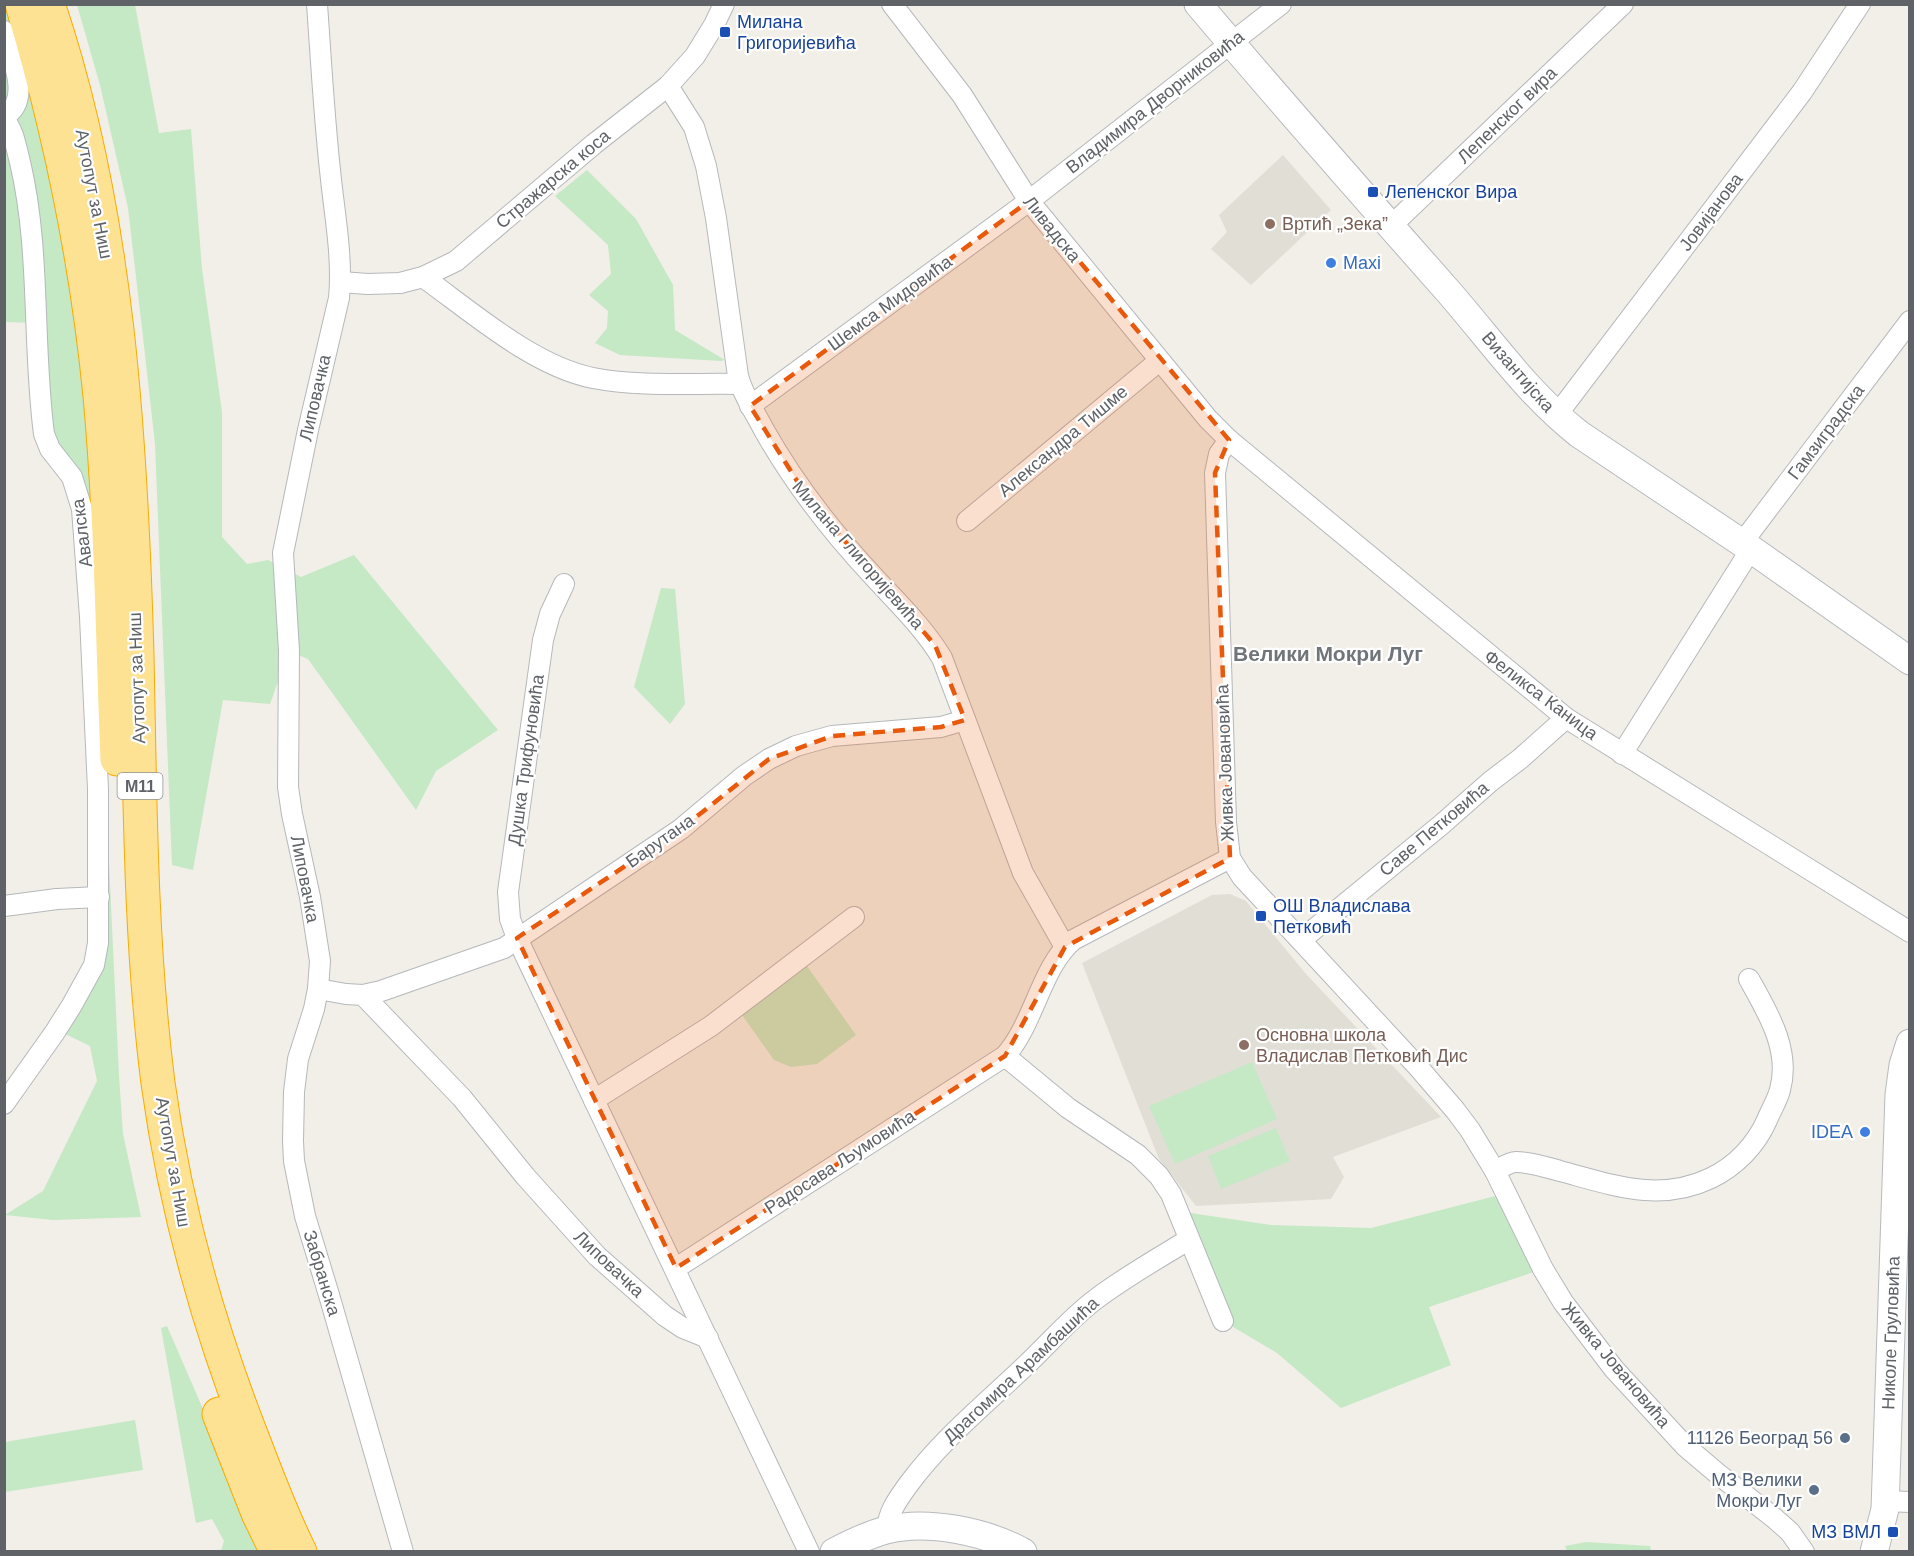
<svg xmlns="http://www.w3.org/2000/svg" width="1914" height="1556" viewBox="0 0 1914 1556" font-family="Helvetica,sans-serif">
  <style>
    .education { fill: #e1ded6 }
    .green { fill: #c5e8c5 }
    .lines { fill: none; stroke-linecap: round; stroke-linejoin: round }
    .street-casing { stroke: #b5b8bc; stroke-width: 22 }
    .secondary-casing { stroke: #b6babf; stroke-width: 29 }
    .highway-casing { stroke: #f9ab00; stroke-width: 35 }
    .street { stroke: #fff; stroke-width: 20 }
    .secondary { stroke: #fff; stroke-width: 27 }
    .highway { stroke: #fde293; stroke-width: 33 }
    .marked { fill: #e8590c; fill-opacity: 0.2; stroke: #e8590c; stroke-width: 4.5; stroke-dasharray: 12 8; stroke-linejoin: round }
    .transit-dot { fill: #1a4fb4; stroke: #fff; stroke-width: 2 }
    .education-dot { fill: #8d6e63; stroke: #fff; stroke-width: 2 }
    .shop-dot { fill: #3f7fe0; stroke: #fff; stroke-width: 2 }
    .service-dot { fill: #5c6f8a; stroke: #fff; stroke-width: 2 }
    .labels { text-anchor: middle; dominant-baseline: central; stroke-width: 4.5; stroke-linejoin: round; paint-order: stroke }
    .shield { fill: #fff; stroke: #8f9295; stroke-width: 1.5 }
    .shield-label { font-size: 16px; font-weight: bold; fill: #5f6368 }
    .transit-label { font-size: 18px; fill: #164399; stroke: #fff; text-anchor: start }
    .street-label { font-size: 18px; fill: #5f6368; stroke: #fff }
    .education-label { font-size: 18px; fill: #785e54; stroke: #fff; text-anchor: start }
    .shop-label { font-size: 18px; fill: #366cbe; stroke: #fff; text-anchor: start }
    .service-label { font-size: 18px; fill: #4e5e75; stroke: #fff; text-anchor: end }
    .quarter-label { font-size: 21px; font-weight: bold; fill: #70757a; stroke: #fff }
  </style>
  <rect width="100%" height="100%" fill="#f1efe8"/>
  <!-- education -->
  <g class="education">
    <polygon points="1283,155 1331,210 1251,285 1211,249 1227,232 1219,215"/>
    <polygon points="1230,894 1246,901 1306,974 1441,1117 1333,1157 1344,1177 1331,1199 1196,1206 1159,1159 1082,963 1212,895"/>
  </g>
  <!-- green -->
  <g class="green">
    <polygon points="11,4 58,186 95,471 105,719 109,862 119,1076 123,1134 141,1217 53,1220 5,1215 43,1191 97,1081 90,1046 55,1029 94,965 82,509 50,449 37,323 5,322 4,5"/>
    <polygon points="77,5 135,5 159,133 191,129 202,269 222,412 222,537 247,564 268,560 301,577 354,555 498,730 436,771 416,810 308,659 289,651 270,704 223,700 193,870 172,865 155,444 143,337 128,208 100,85"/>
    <polygon points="587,170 636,219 673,285 675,330 725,360 721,361 620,355 595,343 607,328 608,311 589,295 611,274 608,245 555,196"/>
    <polygon points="661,588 675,589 685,704 670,724 634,687"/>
    <polygon points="802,959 856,1035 817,1064 791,1067 774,1060 735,1005"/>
    <polygon points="1252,1062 1277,1119 1175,1164 1149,1106"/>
    <polygon points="1276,1128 1290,1161 1221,1189 1208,1156"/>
    <polygon points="1507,1193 1543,1269 1429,1307 1451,1365 1341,1408 1277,1353 1223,1321 1177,1211 1271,1225 1371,1228"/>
    <polygon points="167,1326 229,1469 261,1551 221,1551 224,1541 212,1519 196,1523 161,1328"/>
    <polygon points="135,1420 143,1470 5,1492 5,1442"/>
    <polygon points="1586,1542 1650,1546 1651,1551 1567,1551 1565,1546"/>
  </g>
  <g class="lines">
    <defs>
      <g id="street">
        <path d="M317,4C321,60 324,115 330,170C334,212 343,256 339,298L308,430L283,553L289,651L288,787L292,814L310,897L320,961L318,989L314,1009L298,1059L294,1092L293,1141L294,1161L305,1216L329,1295L403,1552"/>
        <polyline points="892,4 962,95 1029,201 1208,419 1229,440 1566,718 1910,932"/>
        <path d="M4,31C11,55 33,101 4,116"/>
        <path d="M668,86L694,127L706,166L716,218L738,376C743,396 755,412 764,430C795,485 831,531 874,577C898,603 924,628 942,658L1023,873L1065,947"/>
        <path d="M4,119C14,131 16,147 20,162C41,251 32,343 44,434L50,449L72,477L82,509L90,617L98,789V943L94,965L72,1005L55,1032L4,1104"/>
        <polyline points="1391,226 1623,4"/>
        <path d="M423,277C472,312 533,366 593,378C640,387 692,383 740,384"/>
        <polyline points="341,282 368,284 400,283 423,277 456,261 594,144 668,86 695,56 714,25 724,4"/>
        <polyline points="750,406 1029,201 1281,4"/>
        <polyline points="1556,416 1802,92 1860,4"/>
        <polyline points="1229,440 1219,454 1215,473 1226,822 1230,858 1242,877 1418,1067 1455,1110 1470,1130 1495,1171 1543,1269 1563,1302 1614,1369 1685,1446 1718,1474 1773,1517 1790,1532 1804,1552"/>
        <polyline points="967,521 1159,361"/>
        <polyline points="1742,543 1910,321"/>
        <polyline points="564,584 550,614 543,640 508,892 510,919 517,938 809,1552"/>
        <polyline points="1622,754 1751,549"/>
        <polyline points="4,906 57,899 99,897"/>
        <polyline points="1301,940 1441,825 1491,781 1520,759 1566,718"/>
        <polyline points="318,989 346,994 363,995 462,1098 525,1176 597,1256 665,1316 683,1328 708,1338"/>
        <polyline points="363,995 381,991 504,948 681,829 744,776 769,759 796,746 832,736 941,727 965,720"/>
        <polyline points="1005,1056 1068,1108 1138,1155 1159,1176 1171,1194 1223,1321"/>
        <polyline points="594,1100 711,1026 854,917"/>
        <path d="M1495,1171C1501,1168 1509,1162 1516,1162C1530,1162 1546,1167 1560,1171C1613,1185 1659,1203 1711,1178C1736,1166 1756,1145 1767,1120C1771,1110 1777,1101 1780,1090C1791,1050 1768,1013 1749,979"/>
        <path d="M676,1268L1005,1056C1034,1024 1041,967 1073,940L1230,858"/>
        <polyline points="1885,1501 1910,1502"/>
        <path d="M887,1530C888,1512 898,1499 908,1485C941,1440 983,1406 1023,1368C1048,1345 1069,1319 1096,1299C1125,1277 1157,1259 1188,1240"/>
      </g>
      <g id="secondary">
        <path d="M1198,4C1280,101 1363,195 1447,290C1490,339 1527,393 1579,434L1751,549L1910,661"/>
        <path d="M834,1552C851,1543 868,1535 886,1530C927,1519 987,1532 1023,1552"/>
        <polyline points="1874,1552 1885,1509 1899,1095 1903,1065 1910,1043"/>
      </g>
      <g id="highway">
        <path d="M22,4C60,132 87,263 100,396C111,516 112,638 117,759"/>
        <path d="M48,4C118,211 131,438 137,655C140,797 140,941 158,1083C175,1206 208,1326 254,1442C268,1479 282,1516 300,1552"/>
        <polyline points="219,1414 258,1513 274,1546"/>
      </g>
    </defs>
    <!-- street casing -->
    <use href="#street" class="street-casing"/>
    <!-- secondary casing -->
    <use href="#secondary" class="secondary-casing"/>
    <!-- highway casing -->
    <use href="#highway" class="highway-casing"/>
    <!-- street -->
    <use href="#street" class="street"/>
    <!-- secondary -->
    <use href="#secondary" class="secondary"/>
    <!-- highway -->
    <use href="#highway" class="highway"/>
  </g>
  <!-- marked area -->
  <path class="marked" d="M1029,201L1229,440L1215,473L1230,858L1065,947L1005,1056L676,1268L517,938L681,829L769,759L832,736L941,727L965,720L935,645L809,500L750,406Z"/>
  <!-- markers -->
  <g class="transit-dot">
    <rect x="719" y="26" width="12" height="12" rx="3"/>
    <rect x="1367" y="186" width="12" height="12" rx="3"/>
    <rect x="1255" y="910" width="12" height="12" rx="3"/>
    <rect x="1887" y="1526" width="12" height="12" rx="3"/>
  </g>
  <g class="education-dot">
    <circle cx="1270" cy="224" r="6"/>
    <circle cx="1244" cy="1045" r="6"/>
  </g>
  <g class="shop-dot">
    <circle cx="1331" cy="263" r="6"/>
    <circle cx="1865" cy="1132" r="6"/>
  </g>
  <g class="service-dot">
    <circle cx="1845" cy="1438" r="6"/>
    <circle cx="1814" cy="1490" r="6"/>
  </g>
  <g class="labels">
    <!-- shield labels -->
    <rect class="shield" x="117.5" y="773" width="45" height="26" rx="4.5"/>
    <g class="shield-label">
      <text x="140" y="786">M11</text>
    </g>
    <!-- transit labels -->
    <g class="transit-label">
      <text x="737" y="22">Милана<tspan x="737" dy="21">Григоријевића</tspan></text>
      <text x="1385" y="192">Лепенског Вира</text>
      <text x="1273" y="906">ОШ Владислава<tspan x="1273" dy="21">Петковић</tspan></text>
      <text x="1881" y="1532" text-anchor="end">МЗ ВМЛ</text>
    </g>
    <!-- street labels -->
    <g class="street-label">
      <text transform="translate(1155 102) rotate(-38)">Владимира Дворниковића</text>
      <text transform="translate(1507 115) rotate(-44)">Лепенског вира</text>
      <text transform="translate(553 179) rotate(-40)">Стражарска коса</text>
      <text transform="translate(94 194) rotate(79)">Аутопут за Ниш</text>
      <text transform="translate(1711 212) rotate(-53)">Јовијанова</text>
      <text transform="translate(1052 229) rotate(51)">Ливадска</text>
      <text transform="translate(890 303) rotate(-36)">Шемса Мидовића</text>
      <text transform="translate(1518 372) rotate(49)">Византијска</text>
      <text transform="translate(315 398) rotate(-77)">Липовачка</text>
      <text transform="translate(1826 432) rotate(-53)">Гамзиградска</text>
      <text transform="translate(1063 441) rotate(-40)">Александра Тишме</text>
      <text transform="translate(82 533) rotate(-97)">Авалска</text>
      <text transform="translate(858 555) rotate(49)">Милана Глигоријевића</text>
      <text transform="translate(137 678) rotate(-92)">Аутопут за Ниш</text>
      <text transform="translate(1541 695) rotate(37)">Феликса Каница</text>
      <text transform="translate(526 760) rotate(-82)">Душка Трифуновића</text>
      <text transform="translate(1225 763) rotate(-92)">Живка Јовановића</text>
      <text transform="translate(1434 829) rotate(-40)">Саве Петковића</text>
      <text transform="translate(660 841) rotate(-35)">Барутана</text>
      <text transform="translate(305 879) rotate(79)">Липовачка</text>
      <text transform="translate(173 1162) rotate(80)">Аутопут за Ниш</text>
      <text transform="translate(840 1162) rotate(-33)">Радосава Љумовића</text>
      <text transform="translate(609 1264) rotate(43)">Липовачка</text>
      <text transform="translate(322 1273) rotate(73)">Забранска</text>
      <text transform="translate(1891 1333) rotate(-88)">Николе Груловића</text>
      <text transform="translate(1616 1365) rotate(50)">Живка Јовановића</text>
      <text transform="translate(1021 1370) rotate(-43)">Драгомира Арамбашића</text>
    </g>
    <!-- education labels -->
    <g class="education-label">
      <text x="1282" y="224">Вртић „Зека”</text>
      <text x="1256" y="1035">Основна школа<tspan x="1256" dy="21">Владислав Петковић Дис</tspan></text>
    </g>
    <!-- shop labels -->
    <g class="shop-label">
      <text x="1343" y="263">Maxi</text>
      <text x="1853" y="1132" text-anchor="end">IDEA</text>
    </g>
    <!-- service labels -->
    <g class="service-label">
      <text x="1833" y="1438">11126 Београд 56</text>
      <text x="1802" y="1480">МЗ Велики<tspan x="1802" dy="21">Мокри Луг</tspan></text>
    </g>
    <!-- quarter labels -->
    <g class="quarter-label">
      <text x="1328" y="653">Велики Мокри Луг</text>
    </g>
  </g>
  <!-- border -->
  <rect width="1914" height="1556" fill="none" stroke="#5f6368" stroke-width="12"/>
</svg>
